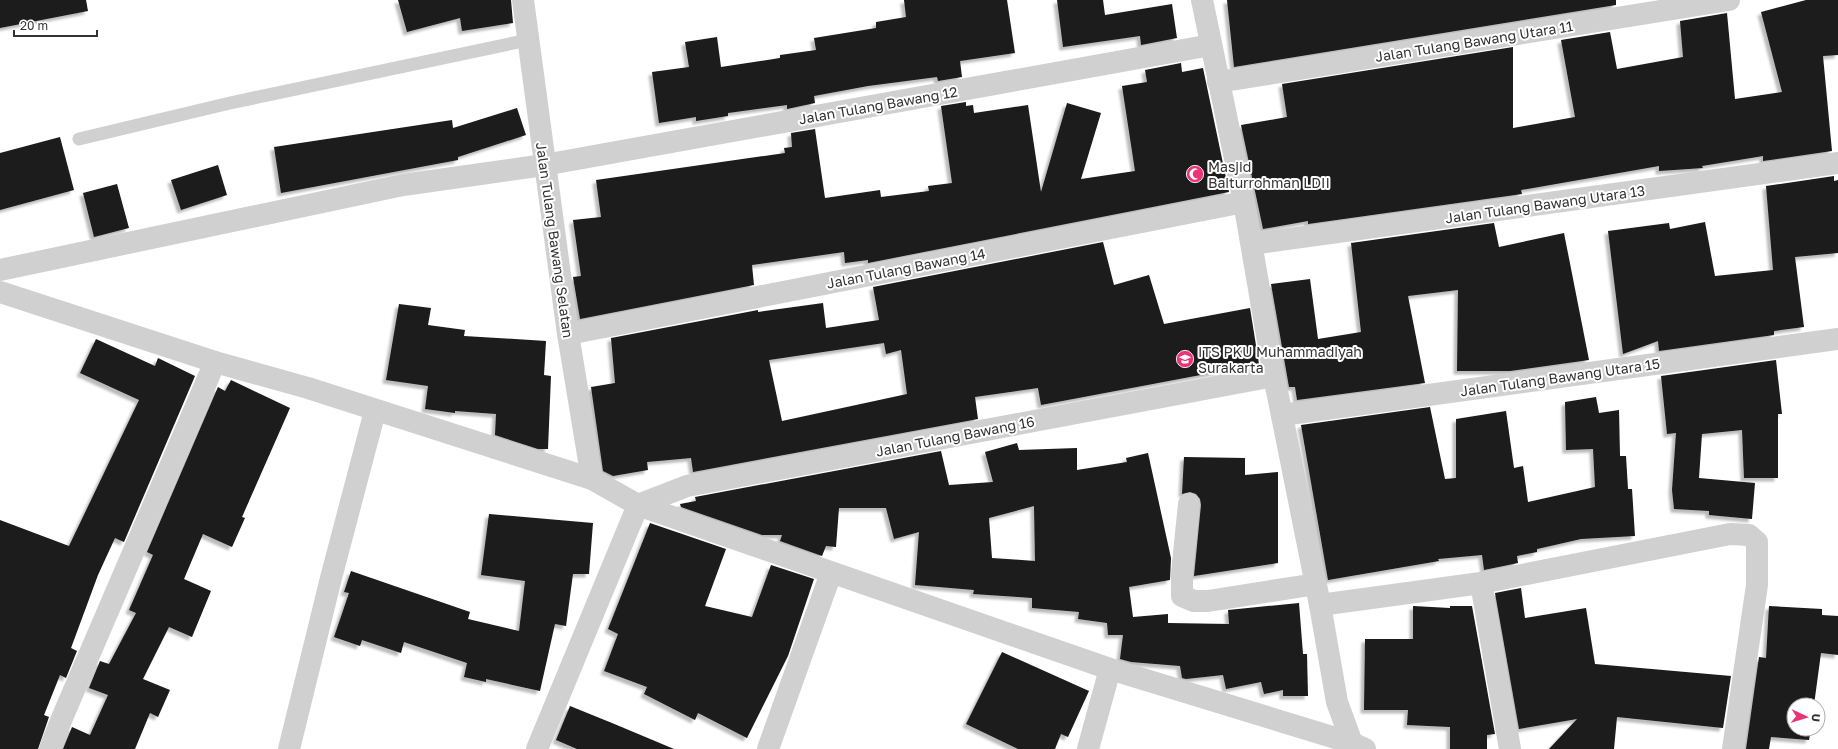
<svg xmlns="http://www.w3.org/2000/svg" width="1838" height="749" viewBox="0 0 1838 749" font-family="'Golos Text',sans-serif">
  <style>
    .building { fill: #1a1a1a; fill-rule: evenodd; filter: url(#shadow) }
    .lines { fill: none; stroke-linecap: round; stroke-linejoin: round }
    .service { stroke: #d0d0d0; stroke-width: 13 }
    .minor { stroke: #d0d0d0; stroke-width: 22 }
    .labels { text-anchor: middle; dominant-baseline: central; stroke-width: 4; stroke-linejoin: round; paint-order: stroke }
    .street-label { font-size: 14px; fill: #333; stroke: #fff }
    .poi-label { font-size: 14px; fill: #333; stroke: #fff; text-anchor: start }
  </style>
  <defs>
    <filter id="shadow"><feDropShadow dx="-3.5" dy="3.5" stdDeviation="1" flood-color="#0004"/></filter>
  </defs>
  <rect width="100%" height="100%" fill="#fff"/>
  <!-- building -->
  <g class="building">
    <polygon points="0,0 86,0 88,11 0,28"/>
    <polygon points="398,0 511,0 513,23 462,31 460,18 407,32"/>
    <polygon points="904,0 1007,0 1015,53 960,61 962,77 938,81 937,77 868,86 814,96 815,103 787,109 787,105 728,113 728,116 696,121 696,117 659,123 652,72 689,67 685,42 717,37 721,67 780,58 780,55 816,50 814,38 876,28 876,22 906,17"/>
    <polygon points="1057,0 1103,0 1105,15 1172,4 1177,38 1141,45 1140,36 1063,47"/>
    <polygon points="1227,0 1616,0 1616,5 1234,67"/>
    <polygon points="1806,0 1838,0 1838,55 1823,56 1832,151 1763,161 1763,156 1702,166 1703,168 1659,171 1659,166 1521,190 1522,194 1308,224 1308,221 1263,229 1241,125 1287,117 1282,84 1513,47 1513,128 1575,117 1561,40 1610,32 1617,69 1683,57 1680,21 1727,13 1735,99 1782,92 1761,12"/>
    <polygon points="1181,63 1182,72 1203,68 1229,192 868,263 868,260 845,263 844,252 752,265 754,285 580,319 573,277 581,276 573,220 601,217 596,180 785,153 784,148 792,147 791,133 815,129 825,198 880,190 881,197 929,191 928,186 952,183 941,106 966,102 966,106 973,105 974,113 1028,105 1041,192 1067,103 1101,113 1081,179 1135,171 1122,86 1147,82 1145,70"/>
    <polygon points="517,108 526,135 458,157 458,160 281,193 274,147 452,120 453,128"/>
    <polygon points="60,137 74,190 0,210 0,153"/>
    <polygon points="218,165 227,195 181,210 171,180"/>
    <polygon points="1834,176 1834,181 1838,180 1838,253 1795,257 1804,327 1774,331 1774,335 1659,351 1658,341 1623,354 1608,231 1669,223 1670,229 1705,222 1715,276 1773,270 1766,186"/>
    <polygon points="117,184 129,228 94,237 83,193"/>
    <polygon points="1494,223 1499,247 1564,233 1589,360 1510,371 1457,371 1458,290 1408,296 1425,383 1297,400 1295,387 1289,387 1271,284 1310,279 1318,339 1361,332 1351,243"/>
    <path d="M1103,242L1114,285L1149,275L1164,324L1250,308L1259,364L1041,405L1038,388L975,397L978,419L693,472L691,458L647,462L648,470L613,476L603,471L591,387L615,383L611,338L758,310V312L823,303L826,328L879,320L873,287ZM884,343L886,354L901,350L907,394L782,421L769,360Z"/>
    <polygon points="399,304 431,308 428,325 465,330 464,336 546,341 544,375 551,376 548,449 538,449 495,435 496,414 455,411 455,413 425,409 428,386 386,380"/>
    <polygon points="96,339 155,366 158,358 195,376 124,542 115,538 98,575 71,648 77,651 66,678 60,675 44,715 49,717 38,749 0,749 0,520 69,546 139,400 80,373"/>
    <polygon points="1776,360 1782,414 1778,414 1778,478 1744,478 1742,430 1702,434 1699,478 1755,483 1752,519 1709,515 1709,511 1674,509 1672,490 1676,433 1667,434 1661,376"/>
    <polygon points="231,380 290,408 242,517 245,518 232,547 203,534 184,579 211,591 192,637 169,627 143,679 170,690 158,717 150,713 135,749 63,749 72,727 90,735 108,695 89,688 100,661 109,664 136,613 129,610 153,555 147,552 218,387 225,391"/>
    <polygon points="1596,397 1599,413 1619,410 1620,456 1626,456 1628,489 1632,489 1635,536 1581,539 1537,549 1537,552 1517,556 1518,563 1484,570 1482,555 1438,559 1439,561 1328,580 1301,425 1430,407 1445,479 1456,478 1456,419 1506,411 1514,468 1523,466 1528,502 1595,487 1593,449 1566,450 1565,402"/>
    <path d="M1017,443L1019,450L1077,448V470L1127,462L1126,458L1148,453L1171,558L1170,580L1129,587L1133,617L1168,614V623L1229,624L1228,610L1299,603L1303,654H1307L1308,696H1283V690L1264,694L1261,682L1226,689L1223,675L1186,679L1182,678L1180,666L1131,662L1120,659L1123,635H1108L1107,623L1078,619L1079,612L1032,608V598L973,594L974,590L915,585L919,532L894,539L886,508H839L836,547L826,546L822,556L780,541L782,535H762L681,507L680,504L696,501L695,497L941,451L949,485L993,482L985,452ZM1034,506L1035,561L992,558L989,518Z"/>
    <polygon points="1184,457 1245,458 1245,475 1278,472 1278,563 1194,576 1201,505 1200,499 1196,494 1190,492 1182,494"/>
    <polygon points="489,514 593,523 589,574 573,574 566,626 555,624 540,691 486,679 486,682 464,677 467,663 404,642 401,653 362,640 360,646 334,637 349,593 344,592 351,571 470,612 468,619 519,631 525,581 481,575"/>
    <polygon points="650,523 726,549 705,606 752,617 771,565 814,579 788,656 747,738 698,713 695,720 644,694 647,687 604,671 618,634 608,629"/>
    <polygon points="1521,588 1525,618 1586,608 1595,664 1731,676 1723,728 1617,717 1614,749 1549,749 1577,719 1519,729 1495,593"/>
    <polygon points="1413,606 1450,608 1450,606 1472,606 1495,734 1487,735 1487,749 1450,749 1450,727 1407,725 1408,710 1364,710 1365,639 1413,639"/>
    <polygon points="1769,606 1822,609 1822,615 1838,616 1838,655 1821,653 1814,705 1794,705 1794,729 1811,729 1809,740 1771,737 1769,749 1746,749 1759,657 1766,658"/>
    <polygon points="1002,652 1089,691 1068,737 1061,734 1055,749 1018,749 966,724"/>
    <polygon points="570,706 612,723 674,749 577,749 556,740"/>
  </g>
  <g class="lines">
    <!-- service -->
    <polyline class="service" points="79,139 230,103 528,40"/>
    <!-- minor -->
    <g class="minor">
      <polyline points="523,0 568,334 592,479"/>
      <polyline points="1202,0 1244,202 1274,376 1320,605 1481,583 1730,534 1749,535 1757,542 1757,585 1733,749"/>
      <polyline points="1218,82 1729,0"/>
      <polyline points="1252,244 1838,163"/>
      <polyline points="0,270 403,185 544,165 1211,45"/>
      <polyline points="0,292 215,362 308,388 592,479 638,505 1110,669 1352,743 1365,749"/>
      <polyline points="568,334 1244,202"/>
      <polyline points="1282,415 1838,339"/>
      <polyline points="1189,504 1182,573 1182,596 1194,601 1208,601 1316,584"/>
      <polyline points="1481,583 1510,749"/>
      <polyline points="1320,605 1337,702 1352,743"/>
      <polyline points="50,749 62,718 215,362"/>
      <polyline points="289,749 331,578 375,411"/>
      <polyline points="537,749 638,505 687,486 1274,376"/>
      <polyline points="768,749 831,573"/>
      <polyline points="1088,749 1110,669"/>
    </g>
  </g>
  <!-- icons -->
  <defs>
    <symbol id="mosque-disc" viewBox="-11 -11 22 22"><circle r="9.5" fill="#eb3475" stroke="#fff"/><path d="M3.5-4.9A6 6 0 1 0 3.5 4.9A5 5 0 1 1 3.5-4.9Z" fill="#fff"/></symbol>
    <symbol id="university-disc" viewBox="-11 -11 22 22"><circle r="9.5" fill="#eb3475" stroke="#fff"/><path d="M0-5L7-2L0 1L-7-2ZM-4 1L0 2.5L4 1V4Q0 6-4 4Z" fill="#fff"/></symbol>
  </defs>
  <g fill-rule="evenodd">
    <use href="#mosque-disc" x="1185" y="164" width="20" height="20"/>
    <use href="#university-disc" x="1175" y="349" width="20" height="20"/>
  </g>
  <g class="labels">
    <!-- street labels -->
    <g class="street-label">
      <text transform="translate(1474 41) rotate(-9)">Jalan Tulang Bawang Utara 11</text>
      <text transform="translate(878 105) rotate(-10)">Jalan Tulang Bawang 12</text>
      <text transform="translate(1545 204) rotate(-8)">Jalan Tulang Bawang Utara 13</text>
      <text transform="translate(555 240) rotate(82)">Jalan Tulang Bawang Selatan</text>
      <text transform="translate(906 268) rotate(-11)">Jalan Tulang Bawang 14</text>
      <text transform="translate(1560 377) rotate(-8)">Jalan Tulang Bawang Utara 15</text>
      <text transform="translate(955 436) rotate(-11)">Jalan Tulang Bawang 16</text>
    </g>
    <!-- poi labels -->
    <g class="poi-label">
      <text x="1208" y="166">Masjid<tspan x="1208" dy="16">Baiturrohman LDII</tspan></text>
      <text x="1198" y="351">ITS PKU Muhammadiyah<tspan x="1198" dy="16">Surakarta</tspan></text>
    </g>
  </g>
  <!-- north arrow -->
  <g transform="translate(1806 717) rotate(94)"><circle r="19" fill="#ffffff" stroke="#adadad"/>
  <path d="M0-3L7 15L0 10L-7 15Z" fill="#eb3475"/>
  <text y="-6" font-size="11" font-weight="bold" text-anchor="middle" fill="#333333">U</text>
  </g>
  <!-- scale -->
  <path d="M14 30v6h83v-6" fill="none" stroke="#333333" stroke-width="2"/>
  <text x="20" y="30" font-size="12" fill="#333333" stroke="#ffffff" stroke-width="3" paint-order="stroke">20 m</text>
</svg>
